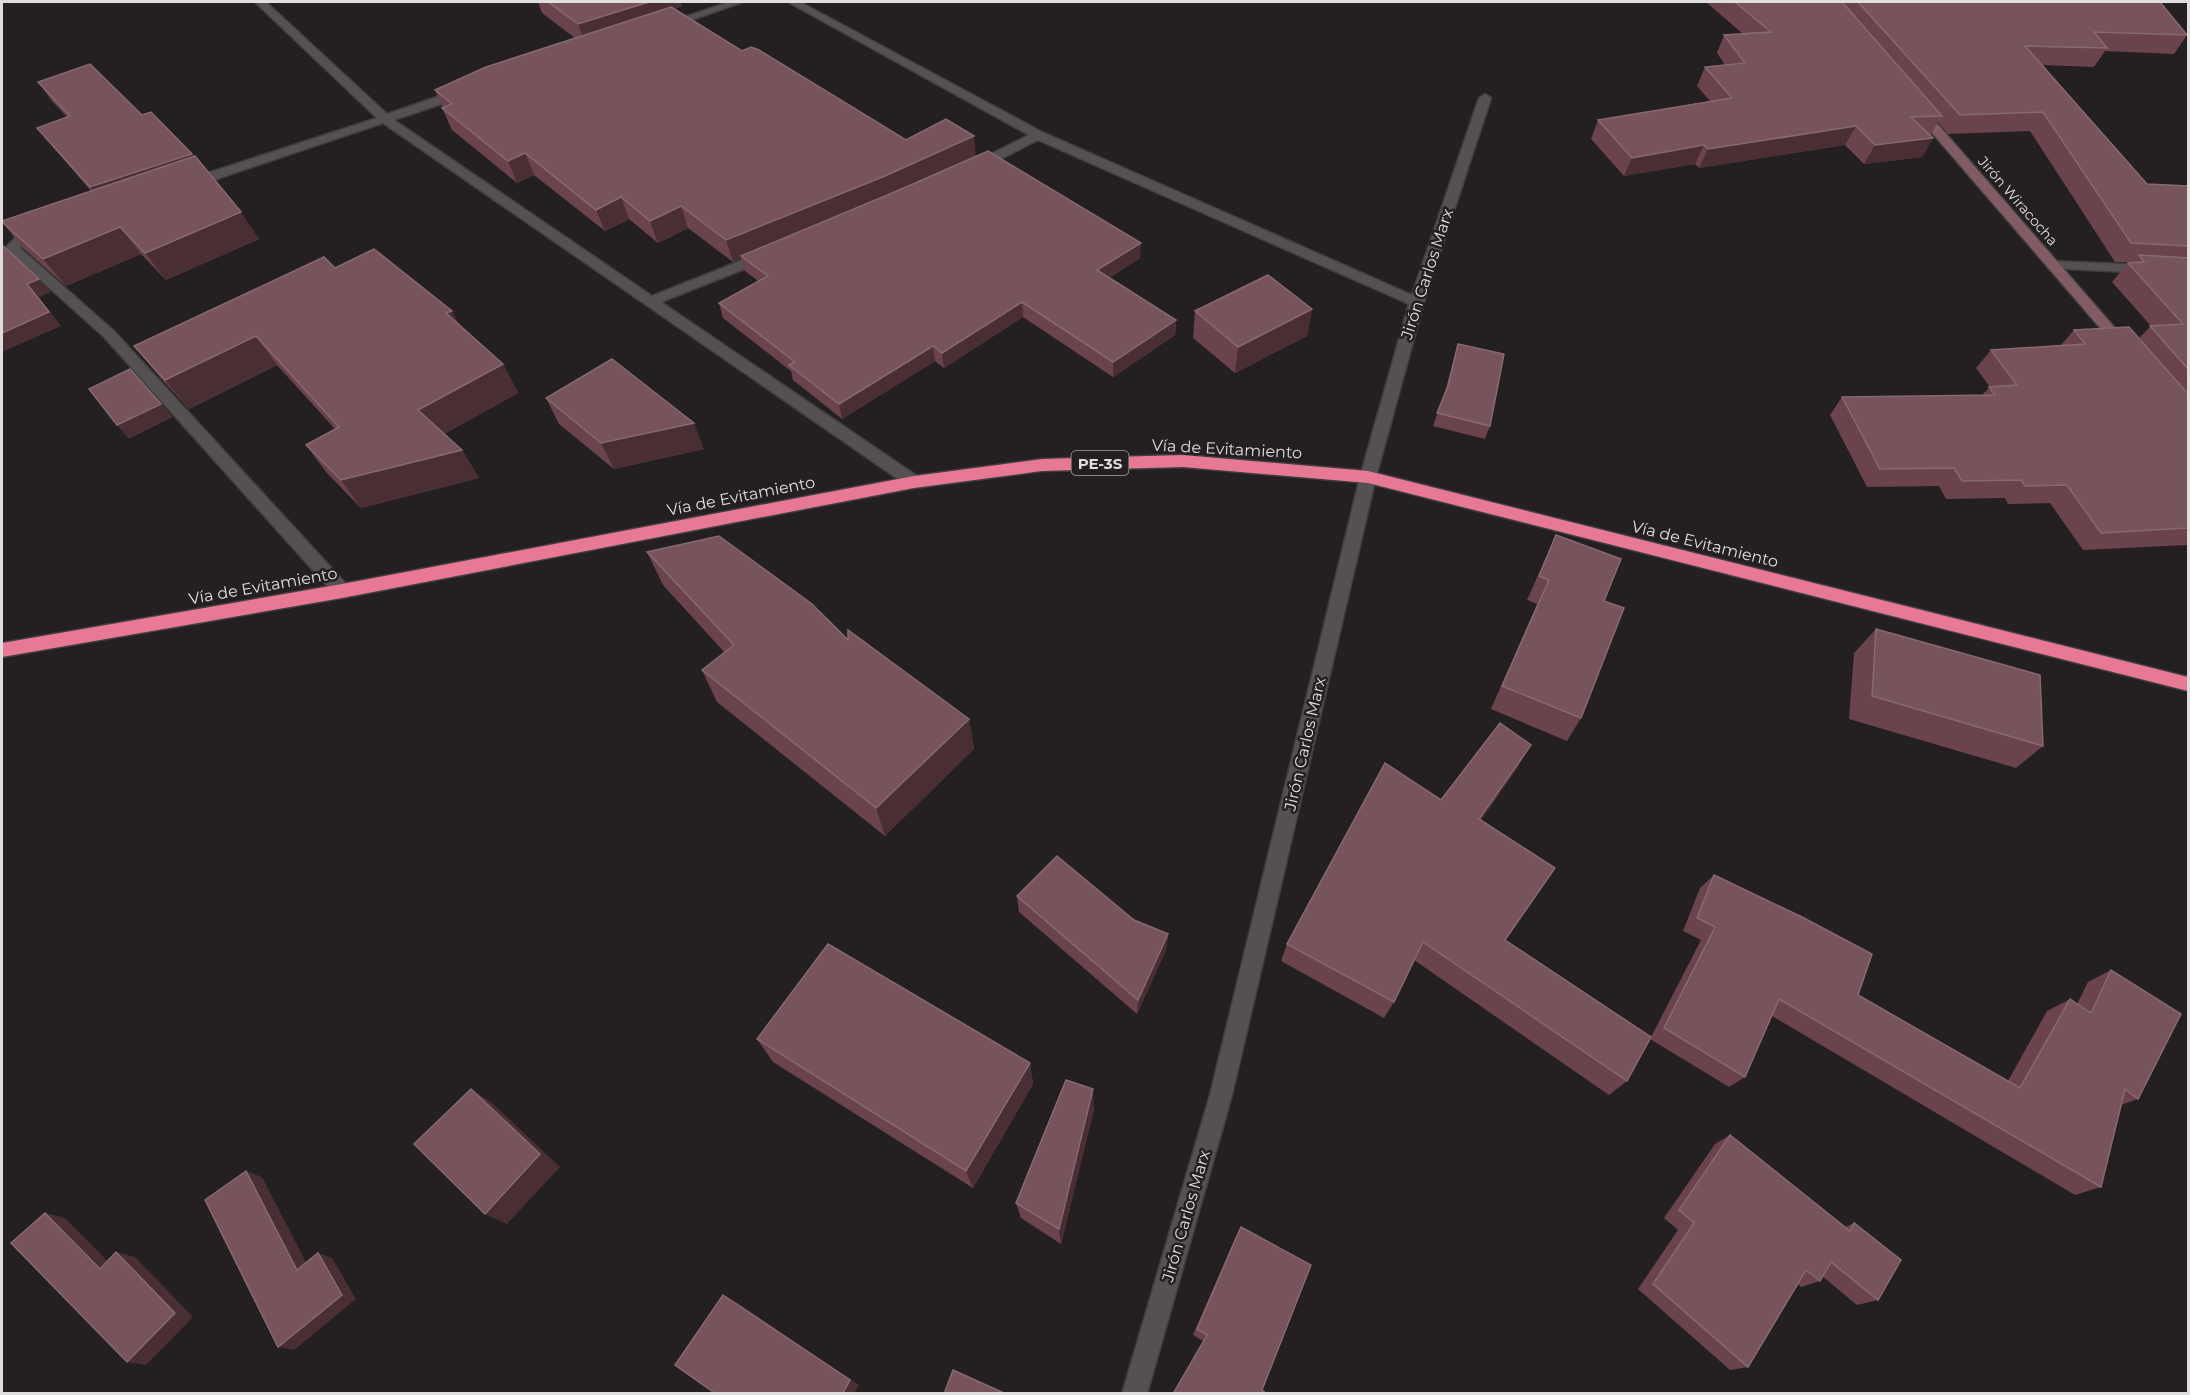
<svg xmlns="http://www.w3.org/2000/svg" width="2190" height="1395" font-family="Montserrat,sans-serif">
  <rect width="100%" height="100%" fill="#242021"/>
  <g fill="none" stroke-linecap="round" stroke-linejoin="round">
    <!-- street casing -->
    <g stroke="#403d3d" stroke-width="3">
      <g id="street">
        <polygon points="255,2 266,2 387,114 457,90 465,90 465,96 394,120 652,296 760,253 770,253 772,256 770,259 661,302 920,478 922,482 920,486 908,486 383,123 196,186 186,186 185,183 186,180 377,118"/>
        <polygon points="729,2 743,2 671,27 667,28 661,25"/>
        <polygon points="788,2 800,2 1042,132 1412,295 1479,98 1485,94 1491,98 1424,302 1376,477 1232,1095 1147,1394 1122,1394 1210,1095 1360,477 1409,304 1038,140 979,170 971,170 969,167 971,164 1029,135"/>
        <path d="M39 230 44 231 46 234C39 241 28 241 20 248L114 331 348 586 350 591 348 596 342 598 336 596 104 337 5 248 16 237Z"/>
        <polygon points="2053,261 2188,267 2188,275 2048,268 2046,265 2048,262"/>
      </g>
    </g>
    <!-- secondary casing -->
    <g stroke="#403d3d" stroke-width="3">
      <polygon id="secondary" points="1918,105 1922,106 2129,344 2131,347 2129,350 2119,350 1914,112 1914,106"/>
    </g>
    <!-- highway casing -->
    <g stroke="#403d3d" stroke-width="3">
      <polygon id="highway" points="1183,455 1368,471 2188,677 2188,691 1368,483 1183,467 1042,471 914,488 342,598 2,657 2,643 342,584 914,476 1042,459"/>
    </g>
    <!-- street -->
    <use href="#street" fill="#555051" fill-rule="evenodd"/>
    <!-- secondary -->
    <use href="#secondary" fill="#815c65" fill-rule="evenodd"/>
    <!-- highway -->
    <use href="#highway" fill="#e77994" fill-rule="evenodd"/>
  </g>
  <!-- wall -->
  <g fill="#6a434c">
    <polygon points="538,2 680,2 682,6 675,9 742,51 906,140 976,156 1140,258 1109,278 1176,320 1175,335 1113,377 1023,317 944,368 935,361 842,419 793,380 791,371 723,318 719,303 758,281 745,271 741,258 733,262 688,228 658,243 629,219 605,231 534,175 517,183 452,130 442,108 443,108 435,90 575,38 542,13"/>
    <polygon points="1706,2 2160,2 2187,35 2174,54 2105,51 2094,67 2042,65 2147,184 2188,186 2188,545 2083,550 2050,503 2008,504 2005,498 1946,499 1939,486 1867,487 1830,415 1842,397 1982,395 1990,387 1976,368 1991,350 2061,345 2074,330 2139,338 2151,326 2112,282 2128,263 2133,262 2115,262 2030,131 1948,134 1938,122 1931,134 1930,134 1933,138 1922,157 1864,164 1845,145 1699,168 1695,164 1624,176 1591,139 1598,120 1710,101 1697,86 1705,67 1725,65 1717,53 1724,35 1743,34"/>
    <polygon points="38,82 142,115 194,156 259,239 166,280 141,254 66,286 23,248 2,222 91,191 52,146 37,128 67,117 52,101"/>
    <polygon points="335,268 460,326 503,364 518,393 444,434 462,450 479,478 361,508 327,473 306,445 335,429 277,365 189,409 158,375 134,346"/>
    <polygon points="1312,309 1307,336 1235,373 1193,338 1195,311"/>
    <polygon points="1458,344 1490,426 1485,439 1433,426 1445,392"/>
    <polygon points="546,398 704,449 614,469 559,424"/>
    <polygon points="1556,535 1604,601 1581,718 1567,741 1491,709 1537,604 1527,600"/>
    <polygon points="647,552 848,640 969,719 974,749 885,836 717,702 702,670 725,653 663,585"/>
    <polygon points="1876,629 2043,746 2016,768 1849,719 1854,653"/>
    <polygon points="1518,767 1481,820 1505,940 1627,1081 1609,1095 1414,960 1394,1002 1384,1018 1281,961 1287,944 1441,800"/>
    <polygon points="1714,875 1858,995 2008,1081 2047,1011 2070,999 2077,1004 2088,982 2111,970 2138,1099 2121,1105 2101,1187 2075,1195 1772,1016 1745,1077 1729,1087 1650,1039 1701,940 1683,931 1700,888"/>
    <polygon points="1017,896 1134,920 1168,934 1166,950 1137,1014 1019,912"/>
    <polygon points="757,1039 1030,1063 1033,1084 973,1188 773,1062"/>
    <polygon points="1094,1109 1061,1244 1021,1218 1016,1203"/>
    <polygon points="1730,1135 1845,1227 1854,1223 1878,1300 1857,1305 1822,1276 1820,1281 1801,1287 1798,1284 1748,1367 1730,1370 1638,1289 1678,1230 1664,1218 1715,1144"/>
    <polygon points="1241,1227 1262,1390 1203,1341 1193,1335 1236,1236"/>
  </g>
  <!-- shaded-wall -->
  <g fill="#492e34">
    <polygon points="649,2 680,2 682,6 586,46 578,24"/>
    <polygon points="1856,126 1845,145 1699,168 1708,149"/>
    <polygon points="974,136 976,158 743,257 741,256 741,258 733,262 726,240"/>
    <polygon points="1933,138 1922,157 1864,164 1875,145"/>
    <polygon points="1704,145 1695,164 1624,176 1632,158"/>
    <polygon points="525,153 534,175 517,183 508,161"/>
    <polygon points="192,154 204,173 104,205 90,187"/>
    <polygon points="621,197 629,219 605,231 596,210"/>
    <polygon points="681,206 688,228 658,243 650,221"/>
    <polygon points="241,212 259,239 166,280 145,253"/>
    <polygon points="120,227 141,254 66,286 43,259"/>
    <polygon points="1141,243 1140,258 1097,285 1097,270"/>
    <polygon points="39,279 51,292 39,297 61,326 2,352 2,333 27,284"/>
    <polygon points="1022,302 1023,317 944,368 942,353"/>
    <polygon points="1312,309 1307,336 1235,373 1238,347"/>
    <polygon points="452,311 467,340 446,313"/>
    <polygon points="1176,320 1175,335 1113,377 1113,362"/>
    <polygon points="256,336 277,365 189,409 165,380"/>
    <polygon points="933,346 935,361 842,419 839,404"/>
    <polygon points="503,364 518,393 436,438 418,410"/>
    <polygon points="161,404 173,417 129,439 117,425"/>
    <polygon points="694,423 704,449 614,469 601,443"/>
    <polygon points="462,450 479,478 361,508 341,480"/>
    <polygon points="969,719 974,749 885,836 876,808"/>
    <polygon points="1531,745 1518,767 1468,839 1479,819"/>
    <polygon points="1168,934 1166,950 1137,1014 1138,1000"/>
    <polygon points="1030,1063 1033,1084 973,1188 966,1171"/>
    <polygon points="471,1089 492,1103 560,1167 507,1224 485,1214"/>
    <polygon points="1093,1089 1094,1109 1061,1244 1059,1229"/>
    <polygon points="246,1171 262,1177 312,1274 297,1270"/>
    <polygon points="45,1213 65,1218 119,1273 100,1269"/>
    <polygon points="116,1252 135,1257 193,1317 146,1365 127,1362"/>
    <polygon points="318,1253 332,1258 356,1299 294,1350 278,1347"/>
    <polygon points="723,1295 736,1302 859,1385 854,1394 844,1394"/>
  </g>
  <!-- building -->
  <g fill="#77535c" stroke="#876970" stroke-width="1.5">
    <polygon points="548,2 649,2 578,24"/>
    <polygon points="1735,2 1842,2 1942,116 1911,117 1933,138 1875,145 1856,126 1708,149 1704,145 1632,158 1598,120 1732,98 1705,67 1745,63 1724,35 1771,32"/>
    <polygon points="1858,2 2160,2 2187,35 2094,32 2107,48 2025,46 2147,184 2188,186 2188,246 2131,243 2043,112 1960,115"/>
    <polygon points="671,7 742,51 751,47 759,50 906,140 946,119 974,136 885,176 726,240 681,206 650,221 621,197 596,210 525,153 508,161 442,108 452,104 435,90 486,67"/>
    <polygon points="90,64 142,115 151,112 192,154 90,187 37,128 70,116 38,82"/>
    <polygon points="988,151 1141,243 1097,270 1176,320 1113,362 1022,302 942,353 933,346 839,404 789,365 795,362 719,303 768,276 741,256 897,191"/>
    <polygon points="195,156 241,212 145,253 120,227 43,259 2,222 2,221"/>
    <polygon points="2,245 39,279 27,284 49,312 2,333"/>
    <polygon points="374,249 452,311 446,313 503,364 418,410 462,450 341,480 306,445 339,427 256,336 165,380 134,346 324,257 335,268"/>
    <polygon points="2139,255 2188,258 2188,369 2150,326 2183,324 2128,263 2144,262"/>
    <polygon points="1268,275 1312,309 1238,347 1195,311"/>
    <polygon points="2129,327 2188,394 2188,528 2101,533 2067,485 2025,486 2021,480 1962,481 1954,468 1880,469 1842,397 1995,395 1989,387 2017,385 1991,350 2085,344 2074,330"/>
    <polygon points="1458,344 1504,354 1490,426 1437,413 1448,386"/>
    <polygon points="612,359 694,423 601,443 546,398"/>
    <polygon points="130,369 161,404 117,425 89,389"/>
    <polygon points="1556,535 1621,559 1604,601 1624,608 1581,718 1502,686 1549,580 1539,576"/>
    <polygon points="719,536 812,604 848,640 848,630 969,719 876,808 702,670 734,645 647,552"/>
    <polygon points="1876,629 2040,675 2043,746 1872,696"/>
    <polygon points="1500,723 1531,745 1479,819 1555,868 1505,940 1651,1037 1627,1081 1423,942 1394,1002 1287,944 1385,763 1441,800"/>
    <polygon points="1057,856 1134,920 1168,934 1138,1000 1017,896"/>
    <polygon points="1714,875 1802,917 1872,954 1858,995 2020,1088 2070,999 2091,1013 2111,970 2181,1014 2138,1099 2125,1089 2101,1187 1779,999 1745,1077 1664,1028 1715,927 1697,918"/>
    <polygon points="828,944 1030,1063 966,1171 757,1039"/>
    <polygon points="1066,1080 1093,1089 1059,1229 1016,1203"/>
    <polygon points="471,1089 540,1154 485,1214 414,1144"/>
    <polygon points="1730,1135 1850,1231 1854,1223 1901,1260 1878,1300 1831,1262 1820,1281 1806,1270 1748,1367 1653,1284 1694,1223 1679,1210"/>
    <polygon points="246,1171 297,1270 318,1253 342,1295 278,1347 205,1200"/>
    <polygon points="45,1213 100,1269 116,1252 175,1313 127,1362 11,1243"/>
    <polygon points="1241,1227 1311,1265 1262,1390 1267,1394 1173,1394 1207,1335 1197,1329"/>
    <polygon points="723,1295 850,1380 843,1393 844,1394 716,1394 675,1365"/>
    <polygon points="953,1370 1006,1394 944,1394"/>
  </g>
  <g text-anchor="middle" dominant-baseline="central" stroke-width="5" stroke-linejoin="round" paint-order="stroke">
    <!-- far-street labels -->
    <g font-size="14" fill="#e0ddde" stroke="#242021">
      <text transform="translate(2018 201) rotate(49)">Jirón Wiracocha</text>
    </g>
    <!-- shield labels -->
    <rect fill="#242021" stroke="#a8a4a5" stroke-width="1.5" x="1071.5" y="451" width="57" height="24" rx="4.5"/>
    <g font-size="15" font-weight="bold" fill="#e0ddde">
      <text x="1100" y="463">PE-3S</text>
    </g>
    <!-- street labels -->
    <g font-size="16" fill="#e0ddde" stroke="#242021">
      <text transform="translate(1427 274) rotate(-72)">Jirón Carlos Marx</text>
      <text transform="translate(1227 449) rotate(3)">Vía de Evitamiento</text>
      <text transform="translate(741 496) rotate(-11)">Vía de Evitamiento</text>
      <text transform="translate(1705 544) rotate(14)">Vía de Evitamiento</text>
      <text transform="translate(263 586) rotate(-10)">Vía de Evitamiento</text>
      <text transform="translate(1305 744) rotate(-77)">Jirón Carlos Marx</text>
      <text transform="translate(1186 1216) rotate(-74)">Jirón Carlos Marx</text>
    </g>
  </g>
  <!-- border -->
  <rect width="2190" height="1395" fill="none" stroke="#e0ddde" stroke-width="6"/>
</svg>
